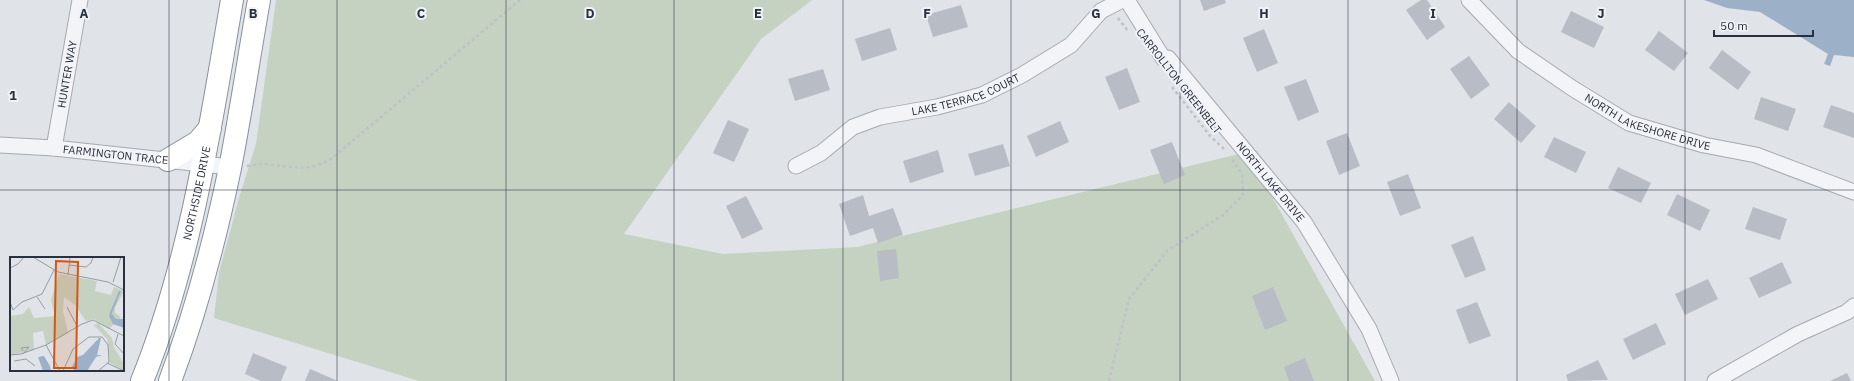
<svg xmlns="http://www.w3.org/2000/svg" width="1854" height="381" font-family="'IBM Plex Sans',sans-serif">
  <rect width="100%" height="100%" fill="#e0e3e8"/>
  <!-- green -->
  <polygon fill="#c5d2c1" points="276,0 812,0 761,39 624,234 723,254 857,247 1247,152 1375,381 419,381 214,318 219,273 239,198 256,144"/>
  <!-- water -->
  <polygon fill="#9cb1c7" points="1704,0 1854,0 1854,57 1834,55 1830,66 1824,64 1828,54 1760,12 1727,8"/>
  <!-- building -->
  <g fill="#b7bcc5">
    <polygon points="1200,0 1225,0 1226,3 1204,11"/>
    <polygon points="1421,0 1427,0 1445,27 1427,40 1406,10"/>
    <polygon points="961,5 968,27 933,37 926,15"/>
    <polygon points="1571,11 1604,27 1594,48 1561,32"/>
    <polygon points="890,28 897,50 862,61 855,39"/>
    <polygon points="1264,29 1278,63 1257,72 1243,38"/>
    <polygon points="1659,31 1688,53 1674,71 1645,50"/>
    <polygon points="1722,50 1751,72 1738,90 1709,68"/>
    <polygon points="1469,56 1490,85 1471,99 1450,69"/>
    <polygon points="1127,68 1140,102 1119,110 1105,77"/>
    <polygon points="823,69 830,90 795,101 788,79"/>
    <polygon points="1306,79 1319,112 1298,121 1284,87"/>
    <polygon points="1761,97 1796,109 1788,131 1754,119"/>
    <polygon points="1509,102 1536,126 1521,143 1494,119"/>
    <polygon points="1831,105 1854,113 1854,138 1823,127"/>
    <polygon points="728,120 749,129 734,162 713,153"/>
    <polygon points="1060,121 1069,142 1036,157 1027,136"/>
    <polygon points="1347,133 1360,166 1339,175 1326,141"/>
    <polygon points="1554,137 1586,152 1576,173 1544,157"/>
    <polygon points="1172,142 1185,175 1164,184 1150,150"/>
    <polygon points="1003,144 1010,166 975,176 968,154"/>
    <polygon points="938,150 944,172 910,183 903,161"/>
    <polygon points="1618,167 1651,183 1641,203 1608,188"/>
    <polygon points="1408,174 1421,208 1400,216 1387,182"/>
    <polygon points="1677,194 1710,210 1700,231 1667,215"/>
    <polygon points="863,195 869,216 893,208 903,235 878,243 873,228 850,236 839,204"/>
    <polygon points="746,196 763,229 742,239 726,206"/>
    <polygon points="1753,207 1787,219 1780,240 1745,229"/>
    <polygon points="1473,236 1486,270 1465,278 1451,245"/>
    <polygon points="896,249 899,278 880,281 877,251"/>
    <polygon points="1782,262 1792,283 1759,298 1749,278"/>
    <polygon points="1708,279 1718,299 1685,315 1675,294"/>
    <polygon points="1273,287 1287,321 1265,330 1252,296"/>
    <polygon points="1477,302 1491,336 1469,344 1456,310"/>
    <polygon points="1656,323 1666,344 1633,360 1623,339"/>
    <polygon points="253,353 287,367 281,381 261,381 245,374"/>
    <polygon points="1305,358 1314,381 1289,381 1284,367"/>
    <polygon points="1598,360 1608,380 1568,381 1566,375"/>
    <polygon points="310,369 338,381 305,381"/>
    <polygon points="1847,373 1851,381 1830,381"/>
  </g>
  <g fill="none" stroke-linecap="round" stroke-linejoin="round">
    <!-- minor casing -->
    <g stroke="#a5aab2" stroke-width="17">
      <g id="minor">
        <path id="s1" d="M1127 0 1163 58H1168L1304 222 1369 329 1391 381"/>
        <path id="s2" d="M1469 0 1518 51 1572 88 1629 123 1704 145 1756 155 1854 192"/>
        <path id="s3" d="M0 145 54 148 230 167"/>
        <path id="s4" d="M54 148 80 0"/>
        <path id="s5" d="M796 166 821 153 853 127 880 117 937 107 982 95 1022 75 1071 45 1101 11 1122 0"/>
        <polyline points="1715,381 1798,334 1847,312 1854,306"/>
      </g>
    </g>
    <!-- trunk casing -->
    <g stroke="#88919e" stroke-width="24">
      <g id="trunk">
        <polyline points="168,160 198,142 210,128"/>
        <path id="s6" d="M142 381C191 260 210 128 232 0"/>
        <path d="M170 381C196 312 215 240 230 168 241 112 249 56 259 0"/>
      </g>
    </g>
    <!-- path -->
    <g stroke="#bec1c7" stroke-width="2.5" stroke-dasharray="3 3" stroke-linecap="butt">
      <polyline points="1118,18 1128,31"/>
      <polyline points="1172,87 1210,136 1225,150"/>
      <path d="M247 166C253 165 259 164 265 164 291 166 307 173 331 159L520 0"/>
      <polyline points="1109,381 1129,299 1167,251 1223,215 1243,195 1242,174 1232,159"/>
    </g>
    <!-- minor -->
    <use href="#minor" stroke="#f2f4f7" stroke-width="15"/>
    <!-- trunk -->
    <use href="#trunk" stroke="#fff" stroke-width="22"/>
  </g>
  <!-- grid -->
  <path fill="none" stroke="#29313f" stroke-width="1" stroke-opacity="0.55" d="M169 0V381M337 0V381M506 0V381M674 0V381M843 0V381M1011 0V381M1180 0V381M1348 0V381M1517 0V381M1685 0V381M0 190H1854"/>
  <g text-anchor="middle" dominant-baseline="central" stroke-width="4" stroke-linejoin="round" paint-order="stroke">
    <!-- street labels -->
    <g font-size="11" fill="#29313f" stroke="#eff2f6">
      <text stroke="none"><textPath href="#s4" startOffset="75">HUNTER WAY</textPath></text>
      <text transform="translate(1179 81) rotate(52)">CARROLLTON GREENBELT</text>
      <text stroke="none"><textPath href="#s5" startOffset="187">LAKE TERRACE COURT</textPath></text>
      <text stroke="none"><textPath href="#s2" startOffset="220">NORTH LAKESHORE DRIVE</textPath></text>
      <text stroke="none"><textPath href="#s3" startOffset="116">FARMINGTON TRACE</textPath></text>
      <text stroke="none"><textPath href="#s1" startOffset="234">NORTH LAKE DRIVE</textPath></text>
      <text stroke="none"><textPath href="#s6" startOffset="196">NORTHSIDE DRIVE</textPath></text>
    </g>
  </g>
  <!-- overview -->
  <g transform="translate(10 257)">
    <rect width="114" height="114" fill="#e0e3e8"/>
    <path d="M49 17 87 24 85 34 101 38 104 30 114 34 105 51V56L111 60 99 72 84 62 76 64 65 48 54 40 53 54 58 76 36 88 33 74 23 76 24 93 1 98 0 101V59L13 57 19 50 24 61 45 59 41 43ZM88 66 102 81 104 90 114 107V114L100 106 97 82 84 68Z" fill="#c5d2c1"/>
    <path d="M102 57 106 62H114V71L103 67 99 59ZM89 81H91L87 98H92L86 100 77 114H64L62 110 67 100 73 98ZM34 99 40 109 41 114H33L28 100Z" fill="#9cb1c7"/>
    <path fill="none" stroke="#9cb1c7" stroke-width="2" d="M100 58 110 34"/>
    <path fill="none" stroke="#979ca4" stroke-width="1" d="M23 0 48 15 98 25 114 33M59 8 76 10 81 6 83 0M0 11 8 7 14 0M58 18 60 0M103 25 111 0M27 40 35 52M0 45 3 53 12 45 32 37 44 13M57 50 67 69M108 77 105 87 114 97M36 88 50 114M13 94 11 91 19 90 13 97M0 98 11 97 36 88 72 67 83 63 114 79M4 104 16 102 25 109M97 106 114 114M53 114 63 92 79 80H92L98 88 99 105 88 114"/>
    <path fill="#d55511" fill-opacity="0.15" stroke="#d55511" stroke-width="2" d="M46 4 68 5 66 111H44Z"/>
    <rect width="114" height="114" fill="none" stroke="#29313f" stroke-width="2"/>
  </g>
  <g font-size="13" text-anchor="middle" font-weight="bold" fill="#29313f" stroke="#eff2f6" stroke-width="4" stroke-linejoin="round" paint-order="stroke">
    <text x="84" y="18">A</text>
    <text x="253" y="18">B</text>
    <text x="421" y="18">C</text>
    <text x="590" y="18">D</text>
    <text x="758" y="18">E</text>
    <text x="927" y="18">F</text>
    <text x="1096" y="18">G</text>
    <text x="1264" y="18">H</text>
    <text x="1433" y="18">I</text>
    <text x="1601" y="18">J</text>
    <text x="13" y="100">1</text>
  </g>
  <!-- scale -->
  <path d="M1714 30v6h99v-6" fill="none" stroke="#29313f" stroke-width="2"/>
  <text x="1720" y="30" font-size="12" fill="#29313f" stroke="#eff2f6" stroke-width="3" paint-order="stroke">50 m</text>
</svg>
